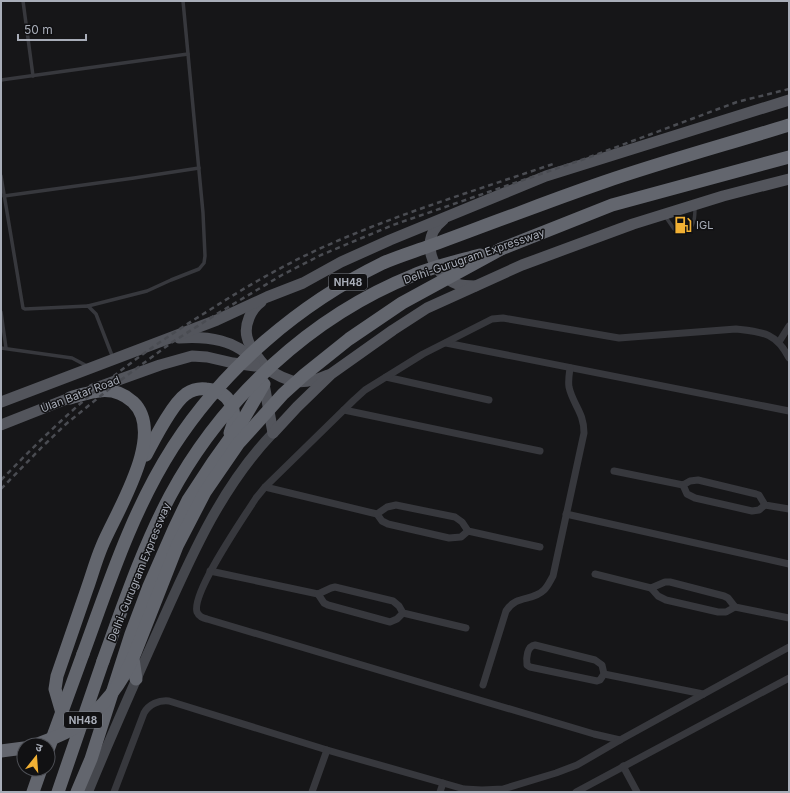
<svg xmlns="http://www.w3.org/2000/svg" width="790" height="793" font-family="Inter,'Noto Sans Devanagari',sans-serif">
  <rect width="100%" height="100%" fill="#161618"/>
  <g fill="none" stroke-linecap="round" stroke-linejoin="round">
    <!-- service -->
    <g stroke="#37383d" stroke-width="3.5">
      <polyline points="23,1 33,76"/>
      <polyline points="1,80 188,54"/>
      <polyline points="1,176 23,308 25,309 88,306 96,314 113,358"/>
      <polyline points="4,196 134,178 199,168"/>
      <path d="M665 216 674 229 687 232C695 225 695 216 695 206"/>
      <polyline points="88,306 147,291 171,280 199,269 204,263 205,256 203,213 183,1"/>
      <polyline points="1,312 6,348"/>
      <polyline points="1,348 72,358 89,367"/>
    </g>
    <!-- minor -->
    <g stroke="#37383d" stroke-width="7">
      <polyline points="779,342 789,326"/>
      <polyline points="446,343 789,411"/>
      <polyline points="386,377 489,400"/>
      <polyline points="344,410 540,451"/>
      <polyline points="614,471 683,485 690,481 698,480 756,494 759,495 765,505 789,509"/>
      <polyline points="683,485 687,494 695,498 752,511 759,510 765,505"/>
      <polyline points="265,487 377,514 382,521 388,524 449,538 461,537 468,531"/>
      <polyline points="377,514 387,507 396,505 455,517 462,522 468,531 540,547"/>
      <polyline points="566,514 789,564"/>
      <polyline points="210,571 318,594 331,588 335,587 393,601 399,606 403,613 466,628"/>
      <polyline points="595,574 651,588 658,596 666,600 718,612 726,612 735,607 789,618"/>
      <polyline points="651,588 665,582 670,582 724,596 728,598 735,607"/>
      <polyline points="318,594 324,603 328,605 390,622 397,619 403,613"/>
      <path d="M535 645 595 660 602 665 604 674 600 680 597 681 530 667 527 665C526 658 527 646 535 645Z"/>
      <polyline points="604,674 703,694"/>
      <path d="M483 685 506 611C517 594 532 602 544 590 548 586 550 581 553 576L584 433C584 412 573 405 569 387 568 381 569 375 570 368"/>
      <path d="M620 740 594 734 207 619C203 618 199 617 197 612 191 593 244 517 256 498L265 487 354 400 365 390 423 354 492 319 503 318 619 338 736 329C762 332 776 332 789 358"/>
      <polyline points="623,766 637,792"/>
      <path d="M114 792 144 713C149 704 159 700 169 701L327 750 443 783 464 789 482 790 503 789 556 773 577 765 620 740 789 647"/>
      <polyline points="312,792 327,750"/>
      <polyline points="440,792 443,783"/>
      <polyline points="576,792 789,678"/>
    </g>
    <!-- secondary -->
    <path stroke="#45474d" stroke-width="10" d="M88 792C112 733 138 675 164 617 193 552 223 485 273 433"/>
    <!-- primary -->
    <g stroke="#53555c" stroke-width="11">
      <path d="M443 220C419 239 431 273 457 284 463 286 469 286 475 286"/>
      <path d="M261 302C251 309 244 325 247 337 249 347 264 367 272 372 277 375 286 379 292 381 304 383 317 380 328 375"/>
      <path d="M179 338C205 336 239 339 254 363"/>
      <polyline points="262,379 264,384 273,433"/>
      <polyline points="93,389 160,365 192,356 207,357 233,363 255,366"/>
      <polyline points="1,402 217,320 267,297 303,283 341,262 390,240 546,176 789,100"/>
      <polyline points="1,425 77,395"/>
      <polyline points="273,433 297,407 331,374 393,330 427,308 522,265 633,224 723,196 789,179"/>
    </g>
    <!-- motorway -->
    <g stroke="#63666e" stroke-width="13">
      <polyline points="501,249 612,205 789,157"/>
      <path d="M146 455C154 440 172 404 186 394 192 390 199 388 206 389 231 391 239 411 230 433"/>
      <polyline points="132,652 136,679"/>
      <path d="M62 713 55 689 57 676C67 647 77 618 87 589 92 575 96 560 102 546 116 512 167 434 133 402 113 384 94 391 70 398"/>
      <polyline points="48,750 83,654"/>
      <polyline points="1,751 24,748"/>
      <polyline points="33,792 41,769"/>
      <polyline points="58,792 103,661"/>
      <polyline points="77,792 91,759 131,634 149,586 174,529 188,500 213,462 243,420 264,384"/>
    </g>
    <!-- rail -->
    <g stroke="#4a4c52" stroke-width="2.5" stroke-dasharray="5 4" stroke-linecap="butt">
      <path d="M1 480C21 460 40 440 61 421 106 379 156 343 208 311 244 288 280 267 319 249 394 215 474 191 553 164"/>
      <polyline points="1,489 42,447 66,424 114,385 171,343 215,315 282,275 321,255 393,225 587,158 737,102 789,89"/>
    </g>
    <!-- motorway-bridge -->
    <g stroke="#63666e" stroke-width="13">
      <path d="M83 654C109 583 132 511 173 447 224 368 299 304 383 263 399 256 416 251 432 245 460 235 488 224 516 214 545 203 575 192 604 182 665 161 728 144 789 125"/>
      <path d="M103 661C123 606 142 549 170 496 222 399 311 316 414 275 435 266 458 261 480 255"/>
      <path d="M35 745C49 740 65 734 77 726 103 708 123 682 135 653L177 546 190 521 205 492 238 444 283 394 304 375 349 339 402 303 501 249"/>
    </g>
  </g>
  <!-- icons -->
  <defs>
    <g id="fuel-bare" transform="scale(1.38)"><path d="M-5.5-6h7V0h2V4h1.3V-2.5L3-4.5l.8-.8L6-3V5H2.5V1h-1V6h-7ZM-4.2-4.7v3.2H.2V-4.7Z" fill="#f2b134" stroke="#111113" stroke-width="2.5" paint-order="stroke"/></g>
  </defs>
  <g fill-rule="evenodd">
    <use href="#fuel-bare" x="683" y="225"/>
  </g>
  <g text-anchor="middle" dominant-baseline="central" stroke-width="3" stroke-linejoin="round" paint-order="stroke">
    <!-- shield labels -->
    <g fill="#111113" stroke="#7b7e86" stroke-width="1">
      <rect x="329" y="274" width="38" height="16" rx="3"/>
      <rect x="64" y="712" width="38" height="16" rx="3"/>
    </g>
    <g font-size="10" font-weight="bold" fill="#a8adb8">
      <text x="348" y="282">NH48</text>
      <text x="83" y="720">NH48</text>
    </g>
    <!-- poi labels -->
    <g font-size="11" fill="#a8adb8" stroke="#111113" text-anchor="start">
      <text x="696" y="225">IGL</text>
    </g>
    <!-- street labels -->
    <g font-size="11" fill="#a8adb8" stroke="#111113">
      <text transform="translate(474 256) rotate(-19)">Delhi-Gurugram Expressway</text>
      <text transform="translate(80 394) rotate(-21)">Ulan Batar Road</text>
      <text transform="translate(139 572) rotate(-68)">Delhi-Gurugram Expressway</text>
    </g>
  </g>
  <!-- border -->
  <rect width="790" height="793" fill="none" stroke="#a8adb8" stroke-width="4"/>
  <!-- north arrow -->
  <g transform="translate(36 757) rotate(17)"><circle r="19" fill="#111113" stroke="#4d4f55"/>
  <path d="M0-3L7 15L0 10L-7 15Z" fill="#f2b134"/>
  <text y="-6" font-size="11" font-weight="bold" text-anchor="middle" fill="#a8adb8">उ</text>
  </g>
  <!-- scale -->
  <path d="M18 34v6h68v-6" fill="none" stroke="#a8adb8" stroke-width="2"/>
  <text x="24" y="34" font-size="12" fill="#a8adb8" stroke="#111113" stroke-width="3" paint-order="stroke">50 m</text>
</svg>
